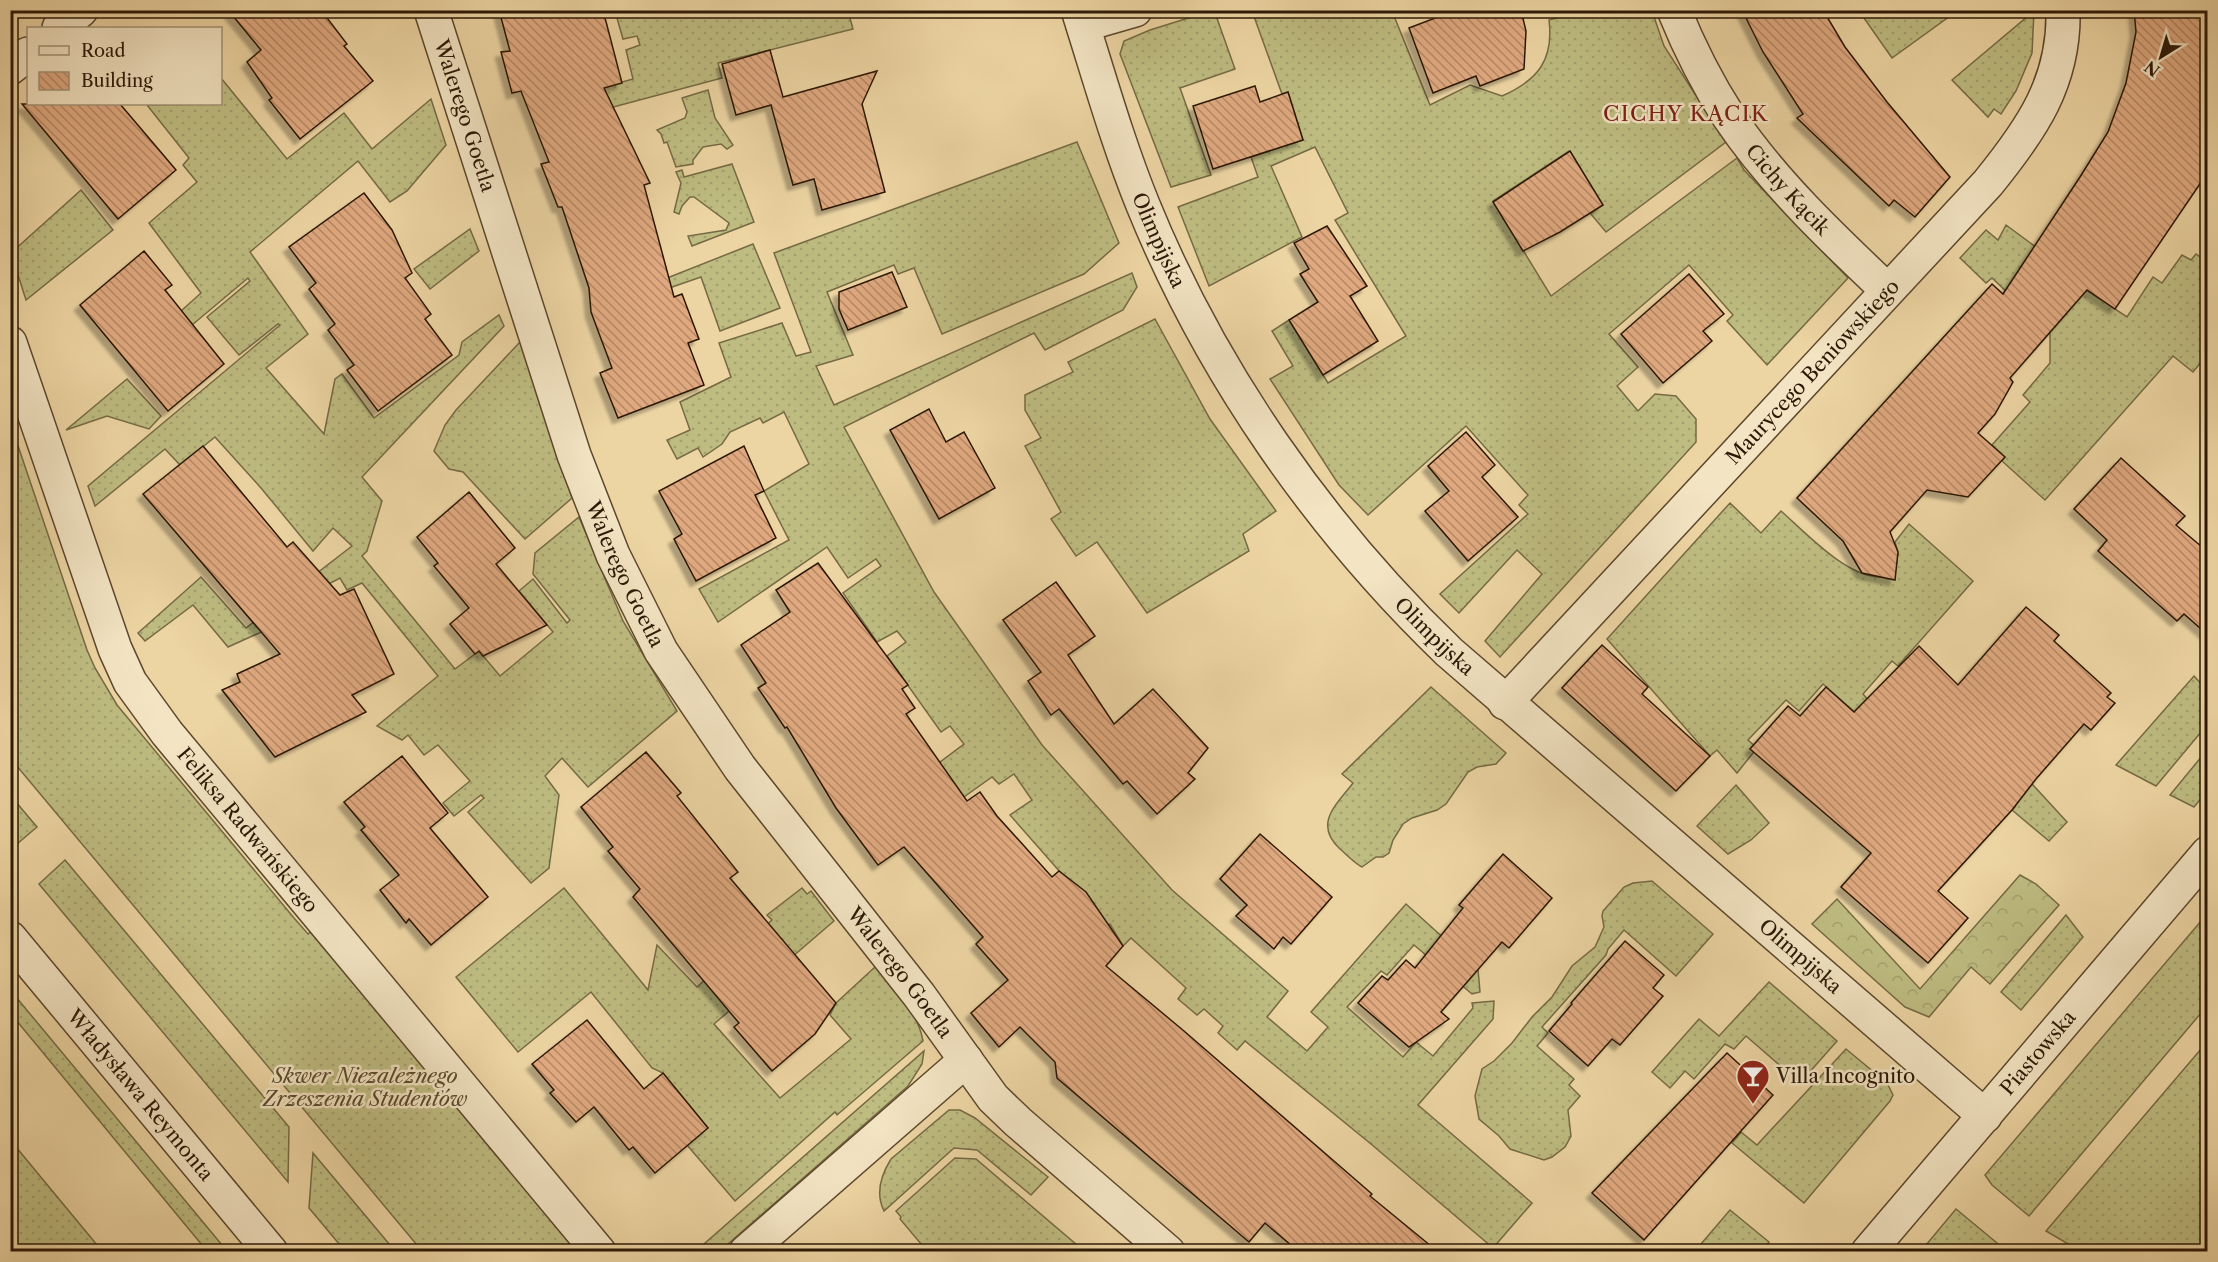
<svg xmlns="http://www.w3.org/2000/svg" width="2218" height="1262" font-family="'Libre Caslon Text',serif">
  <defs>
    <pattern id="grass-dots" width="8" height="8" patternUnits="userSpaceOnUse" patternTransform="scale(1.5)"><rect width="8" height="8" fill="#bebc81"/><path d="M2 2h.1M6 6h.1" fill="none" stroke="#a3a16e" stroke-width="1.8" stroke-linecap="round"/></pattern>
    <pattern id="forest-crowns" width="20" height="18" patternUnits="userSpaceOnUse" patternTransform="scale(1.5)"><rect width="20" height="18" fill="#bebc81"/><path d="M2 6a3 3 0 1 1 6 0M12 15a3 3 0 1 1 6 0" fill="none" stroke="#a3a16e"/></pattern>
    <pattern id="building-back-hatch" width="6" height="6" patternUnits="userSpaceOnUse" patternTransform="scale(1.5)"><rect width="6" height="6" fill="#dfa87f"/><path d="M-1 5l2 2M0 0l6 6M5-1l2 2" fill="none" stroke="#b58866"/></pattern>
    <filter id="shadow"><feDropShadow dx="-5.5" dy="5.5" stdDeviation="1.5" flood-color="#0004"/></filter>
  </defs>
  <rect width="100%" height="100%" fill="#edd5a3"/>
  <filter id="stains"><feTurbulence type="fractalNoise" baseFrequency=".00333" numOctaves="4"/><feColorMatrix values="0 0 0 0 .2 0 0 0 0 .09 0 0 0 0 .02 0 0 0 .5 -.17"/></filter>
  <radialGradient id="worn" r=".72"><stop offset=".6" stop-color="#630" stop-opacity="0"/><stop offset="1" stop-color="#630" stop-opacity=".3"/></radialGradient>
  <!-- grass -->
  <g fill="url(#grass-dots)" stroke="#756a44" stroke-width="1.5">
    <polygon points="1214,10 1235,69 1180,88 1211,175 1171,187 1120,54 1124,41 1150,30"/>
    <polygon points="615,11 848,11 853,29 718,63 722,78 591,113 536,106 633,79 626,50 640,45 637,36 623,39"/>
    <path d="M1252 11H1392L1430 105 1470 85 1502 96C1538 80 1554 60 1549 20L1565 16 1563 11H1652L1664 46 1726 142 1606 232 1590 213 1603 205 1569 151 1493 201 1551 296 1737 158 1744 170 1848 278 1767 365 1727 321 1733 315 1689 265 1609 334 1638 367 1617 386 1638 411 1655 394 1676 396 1696 419V442L1500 657 1485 641 1542 574 1517 550 1459 613 1440 594 1528 514 1519 505 1528 495 1466 426 1368 515 1339 485 1270 379 1293 366 1272 331 1289 320 1328 383 1406 336 1335 220 1348 213 1315 147 1271 166 1302 237 1209 286 1178 207 1258 177 1251 157 1303 140 1288 92 1282 94Z"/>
    <polygon points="1859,11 1935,11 1937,14 1944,11 1957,11 1892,58"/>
    <polygon points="2034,11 2032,53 2016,91 2001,114 1994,109 1988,117 1952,80"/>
    <polygon points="221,78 287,159 344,113 372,149 431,99 446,145 407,191 390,202 358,161 250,252 308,334 266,368 324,434 335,379 342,374 374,418 459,355 462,342 499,315 504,326 362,477 382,501 367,551 362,556 455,669 479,651 500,676 553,632 519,591 533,579 567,623 570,620 533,574 535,553 579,517 623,621 677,711 588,787 562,758 545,776 559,795 549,868 531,883 468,812 484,798 481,795 454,816 443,803 470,781 438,745 424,755 408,735 402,740 377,726 438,676 362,583 347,590 340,578 319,589 306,612 228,647 193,605 145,641 138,633 201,577 246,628 352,546 333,528 313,551 261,488 215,437 180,465 165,449 95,506 88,486 280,325 278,324 239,355 207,317 250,281 248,278 192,325 181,311 201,293 149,223 197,182 183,165 189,158 147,105 220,104"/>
    <polygon points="708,90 715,118 733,145 727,149 721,144 703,147 693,160 693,164 676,167 667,142 664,143 661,134 657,130 685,118 687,112 682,98"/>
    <polygon points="1077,142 1119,243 1084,274 942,334 914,268 898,274 894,265 827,292 853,355 816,366 834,405 1132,273 1137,287 1123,310 1045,350 1034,333 844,427 934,592 1042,745 1172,890 1288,991 1267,1017 1307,1051 1328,1027 1311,1012 1406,904 1478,969 1480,992 1472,994 1414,945 1387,975 1381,971 1347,1007 1403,1057 1416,1042 1433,1056 1473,1008 1472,1003 1494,1001 1493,1019 1418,1105 1532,1203 1493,1248 1371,1144 1245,1041 1237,1050 1218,1033 1223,1026 1204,1009 1197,1015 1178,999 1186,988 1131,938 1123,946 1110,924 1104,928 1061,873 1010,815 1032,800 1014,774 999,784 992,777 961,799 936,765 964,744 950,726 941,732 887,656 906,642 897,631 877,642 843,593 881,566 876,559 848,578 827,547 718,622 699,589 789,540 764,491 809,464 784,412 763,423 760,418 730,432 722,444 703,457 698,448 677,459 667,440 690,430 680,402 731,377 719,343 782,323 796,356 811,352 774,253"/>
    <polygon points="732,164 754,222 692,246 688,236 726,230 729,223 694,197 690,197 682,206 679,214 674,212 681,183 676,172 682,170 684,177"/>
    <polygon points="81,190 113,230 26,300 11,253"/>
    <polygon points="2006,225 2059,264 2056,270 2127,317 2153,277 2162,283 2182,255 2191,260 2196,254 2206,261 2207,260 2207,355 2193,372 2173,356 2045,500 2002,461 2005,457 1992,445 2030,402 2023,395 2050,363 2050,333 1992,278 1986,283 1960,258 1986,230 1998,240"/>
    <polygon points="470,229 479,251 430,289 414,269"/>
    <polygon points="753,244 780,308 720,331 701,277 646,296 642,288"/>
    <polygon points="1155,319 1210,419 1276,511 1243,534 1249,551 1147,613 1097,542 1076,556 1051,519 1061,512 1025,446 1041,438 1025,410 1025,395 1073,372 1068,362"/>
    <polygon points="520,342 572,498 525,539 463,472 449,469 434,451 445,425 456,410"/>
    <polygon points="127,379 161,416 149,429 107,416 66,430"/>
    <polygon points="10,422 87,650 95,668 117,705 294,918 308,934 314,929 582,1251 422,1251 11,759"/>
    <path d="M1730 503 1761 533 1781 511C1805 532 1847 578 1881 577 1886 577 1892 571 1896 568L1898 552 1895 542 1909 524 1973 581 1898 666 1892 661 1863 694 1869 701 1857 714 1823 684 1799 711 1786 700 1748 740 1757 748 1737 773 1717 750 1710 756 1607 639Z"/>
    <polygon points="2194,676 2207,690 2207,725 2156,786 2116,765"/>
    <path d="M1431 687 1506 753 1496 764 1477 767 1468 772 1446 804 1437 810 1412 818 1403 824 1393 840 1389 853 1383 857H1376L1362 867C1354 863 1347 855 1340 849 1313 824 1336 805 1353 783L1342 774Z"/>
    <polygon points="2207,750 2207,791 2194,807 2170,795"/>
    <polygon points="2022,773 2067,822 2049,841 2012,810 2015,807"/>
    <polygon points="1736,785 1769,823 1751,840 1728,854 1697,826"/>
    <polygon points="10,795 37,827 11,849 10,849"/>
    <polygon points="65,860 289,1127 288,1182 39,884"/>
    <polygon points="1652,881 1713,934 1676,976 1624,930 1608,949 1606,955 1542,1027 1548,1033 1537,1046 1574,1079 1569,1085 1580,1096 1568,1110 1571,1136 1565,1147 1552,1157 1544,1160 1510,1149 1499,1136 1479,1119 1475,1096 1482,1069 1494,1061 1512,1043 1532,1017 1552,997 1572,966 1595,947 1604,927 1602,916 1603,911 1624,887 1633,883"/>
    <path d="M564 888 648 990 657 945 697 987 772 920 767 915 802 888 807 894 811 891 834 921 714 1024 780 1098 851 1039 830 1015 836 1003 876 966C894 988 918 1012 923 1041L837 1115 835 1112 735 1201 687 1145 708 1128 663 1073 652 1068 591 992 518 1052 456 977Z"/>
    <polygon points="2207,914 2207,1006 2029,1216 1992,1185 1985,1175"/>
    <polygon points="2066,915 2083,937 2021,1010 2001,992"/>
    <polygon points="1769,982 1837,1041 1800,1083 1746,1036 1734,1049 1725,1044 1694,1079 1685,1071 1670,1088 1652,1072 1699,1019 1719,1036"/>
    <polygon points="11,991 227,1251 207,1251 11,1014"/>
    <polygon points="2207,1042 2207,1251 2080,1251 2046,1231"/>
    <polygon points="1846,1049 1887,1083 1893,1095 1890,1101 1804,1203 1732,1143 1741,1132 1757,1145"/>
    <polygon points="924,1051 922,1064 908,1086 720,1251 696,1251"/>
    <path d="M949 1110H960L975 1118 1048 1177 1031 1195 977 1150 954 1148 884 1211C875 1193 881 1175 891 1159Z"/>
    <polygon points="11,1141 102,1251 11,1251"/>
    <polygon points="313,1153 395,1251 345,1251 309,1208"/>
    <polygon points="955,1158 976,1159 1084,1251 927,1251 900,1219 901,1217 896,1211"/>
    <polygon points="1956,1209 2003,1248 2000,1251 1921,1251"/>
    <polygon points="1730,1210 1769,1242 1761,1251 1695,1251"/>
  </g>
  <!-- forest -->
  <polygon fill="url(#forest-crowns)" stroke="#756a44" stroke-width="1.5" points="2020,875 2036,884 2059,905 1990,984 1971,967 1929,1017 1905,1007 1812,924 1837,899 1920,989"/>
  <!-- building -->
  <g fill="url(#building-back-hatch)" stroke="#2c1806" stroke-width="1.5" filter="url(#shadow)">
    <polygon points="228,10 321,10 347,44 344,46 373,81 300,139 269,100 272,98 247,62 261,50"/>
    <polygon points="499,10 603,10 622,83 604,88 650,183 644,185 674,297 682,294 699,339 688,343 704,385 618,418 600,373 612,368 591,312 589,288 562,207 558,207 541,164 549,162 521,91 512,93 501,52 510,51"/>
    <polygon points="1456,10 1521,10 1526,31 1524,69 1480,86 1476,76 1433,93 1409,28"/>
    <polygon points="1742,10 1823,10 1845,47 1887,102 1950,177 1915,217 1894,200 1889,206 1797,118 1803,114 1763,52"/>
    <polygon points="2134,10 2208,10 2208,172 2115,309 2087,290 2010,378 2013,382 1995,414 1978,433 2005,457 1968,497 1927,490 1890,532 1898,552 1895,580 1862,573 1843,541 1797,498 1992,284 2003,294 2080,177 2108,132 2126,83 2136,32"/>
    <polygon points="770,50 783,97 877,71 862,104 885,192 822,210 814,179 793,185 771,105 736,115 722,64"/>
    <polygon points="1255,86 1260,102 1288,92 1303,140 1213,169 1193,106"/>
    <polygon points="22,104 120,104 176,170 118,219"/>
    <polygon points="1570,151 1603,205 1560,232 1523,251 1493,202"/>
    <polygon points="364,193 392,230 412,273 405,278 431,314 425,319 452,355 378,411 347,370 354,365 328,330 335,324 309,289 316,283 289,247"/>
    <polygon points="1327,226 1367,286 1350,296 1378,341 1323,375 1289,320 1318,302 1300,274 1309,269 1294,243"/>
    <polygon points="144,251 172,285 165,290 224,364 168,411 80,305"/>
    <polygon points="892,272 907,307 848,330 839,309 839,292"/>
    <polygon points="1689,274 1724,314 1703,331 1712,341 1663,383 1621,334"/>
    <polygon points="929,409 946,442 964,432 995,488 939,519 890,430"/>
    <polygon points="1466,432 1495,465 1482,477 1518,517 1468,561 1425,511 1449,491 1428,466"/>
    <polygon points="203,446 287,547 293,542 340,595 354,589 394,674 352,695 366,712 275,757 222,690 240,682 237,674 280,654 143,494"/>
    <polygon points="744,446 764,491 755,495 776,538 696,581 674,539 682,534 659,491"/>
    <polygon points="2121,458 2185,516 2176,525 2208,552 2208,635 2184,614 2177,621 2098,551 2107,540 2074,509"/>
    <polygon points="469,492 515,548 496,564 547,625 483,656 479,651 475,654 450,624 469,608 434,566 438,563 417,537"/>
    <polygon points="818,563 908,685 902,689 915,708 906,714 967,801 980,792 997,816 1052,877 1059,871 1086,892 1123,946 1106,966 1184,1031 1372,1194 1370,1196 1437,1251 1298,1251 1265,1223 1249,1242 1057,1078 1055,1062 1020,1027 999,1047 971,1013 1008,980 976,944 983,937 904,847 878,865 836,808 787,727 785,728 758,688 766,683 741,645 790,612 776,590"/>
    <polygon points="1056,582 1095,636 1068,655 1114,724 1153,689 1208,748 1188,773 1195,779 1157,814 1127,781 1123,784 1059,709 1051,715 1028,681 1041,672 1003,620"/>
    <polygon points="2026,607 2059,635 2054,641 2111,693 2107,697 2115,703 2091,730 2084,724 2036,779 2012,810 1938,891 1968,918 1928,963 1841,887 1871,853 1750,749 1788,706 1800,716 1826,687 1854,712 1919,646 1958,685"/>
    <polygon points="1602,645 1648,687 1642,694 1710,756 1676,791 1562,688"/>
    <polygon points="646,752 681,793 677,796 738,872 730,878 836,1003 815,1034 772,1071 734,1027 739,1023 633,897 640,889 608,851 613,847 581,807"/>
    <polygon points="402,756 448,813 430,828 488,897 431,945 409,919 406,923 380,890 399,875 361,830 365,827 344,802"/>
    <polygon points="1260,834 1332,897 1291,944 1283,937 1274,949 1236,916 1247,905 1220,879"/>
    <polygon points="1503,854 1552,898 1509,948 1502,942 1441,1012 1449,1019 1409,1047 1358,1003 1382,976 1388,980 1406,960 1415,968 1463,908 1459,905"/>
    <polygon points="1625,941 1664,975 1653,988 1663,996 1620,1045 1612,1039 1588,1066 1549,1031 1572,1004 1571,1003"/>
    <polygon points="587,1020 644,1089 663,1073 708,1128 655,1173 633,1147 629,1150 594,1107 576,1122 550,1093 554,1090 532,1064"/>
    <polygon points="1727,1053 1773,1095 1644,1240 1592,1193"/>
  </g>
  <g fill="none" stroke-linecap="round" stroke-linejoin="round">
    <!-- minor casing -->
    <g stroke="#5c472d" stroke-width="36">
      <g id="minor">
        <path id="s1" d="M431 10 574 455 613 555 661 651 740 768 919 995 993 1098 1018 1122 1168 1252"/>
        <path id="s2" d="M1078 10C1099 76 1117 141 1143 205 1211 372 1319 527 1449 652L1985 1116"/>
        <path id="s3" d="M1674 10C1689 47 1707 83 1729 117 1772 181 1831 237 1887 290"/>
        <polyline points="1083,25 1135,10"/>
        <polyline points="59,28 81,10"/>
        <polyline points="10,68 28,54"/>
        <path id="s4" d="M10 343 115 649 130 682 167 733 599 1252"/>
        <path id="s5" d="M1505 703 1988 183C2031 130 2065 82 2063 10"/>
        <path id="s6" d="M10 938 271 1252"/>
        <polyline points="746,1252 966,1060"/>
      </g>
    </g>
    <!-- tertiary casing -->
    <g stroke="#5c472d" stroke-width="36">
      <g id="tertiary">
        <path id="s7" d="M1868 1252 2208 853"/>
      </g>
    </g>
    <!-- minor -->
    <use href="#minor" stroke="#f3e4c3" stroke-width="33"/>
    <!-- tertiary -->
    <use href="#tertiary" stroke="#f3e4c3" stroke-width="33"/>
  </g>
  <!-- icons -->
  <defs>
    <g id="bar-pin" transform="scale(1.725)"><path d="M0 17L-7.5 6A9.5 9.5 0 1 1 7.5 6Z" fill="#8f2418" stroke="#f3e4c3"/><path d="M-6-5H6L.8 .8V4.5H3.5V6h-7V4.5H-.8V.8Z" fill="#fff"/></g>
  </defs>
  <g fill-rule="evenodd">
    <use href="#bar-pin" x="1753" y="1076"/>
  </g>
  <g text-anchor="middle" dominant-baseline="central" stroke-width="5" stroke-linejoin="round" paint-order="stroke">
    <!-- street labels -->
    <g font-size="20" fill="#2c1806" stroke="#f3e4c3">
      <text stroke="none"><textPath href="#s1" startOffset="111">Walerego Goetla</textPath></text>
      <text stroke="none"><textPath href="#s3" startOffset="214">Cichy Kącik</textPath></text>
      <text stroke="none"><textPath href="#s2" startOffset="244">Olimpijska</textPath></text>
      <text stroke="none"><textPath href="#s5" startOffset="452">Maurycego Beniowskiego</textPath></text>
      <text stroke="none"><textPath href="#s1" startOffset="597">Walerego Goetla</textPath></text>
      <text stroke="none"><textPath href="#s2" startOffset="730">Olimpijska</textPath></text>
      <text stroke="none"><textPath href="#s4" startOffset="549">Feliksa Radwańskiego</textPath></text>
      <text stroke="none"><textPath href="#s2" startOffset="1216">Olimpijska</textPath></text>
      <text stroke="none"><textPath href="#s1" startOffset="1083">Walerego Goetla</textPath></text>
      <text stroke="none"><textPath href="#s7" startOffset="262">Piastowska</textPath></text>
      <text stroke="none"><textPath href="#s6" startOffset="204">Władysława Reymonta</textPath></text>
    </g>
    <!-- park labels -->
    <g font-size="20" font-style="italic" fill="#58492b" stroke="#f3e4c3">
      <text x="365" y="1076">Skwer Niezależnego<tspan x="365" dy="23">Zrzeszenia Studentów</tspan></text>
    </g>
    <!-- poi labels -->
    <g font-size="20" fill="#2c1806" stroke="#f3e4c3" text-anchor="start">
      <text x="1776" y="1076">Villa Incognito</text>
    </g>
    <!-- neighbourhood labels -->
    <g font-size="21" letter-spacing="1.5" fill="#7a1f14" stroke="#f3e4c3">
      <text x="1686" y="113">CICHY KĄCIK</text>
    </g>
  </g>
  <!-- margin -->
  <rect width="2218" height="1262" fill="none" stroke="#edd5a3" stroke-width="36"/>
  <rect x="12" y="12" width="2194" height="1238" fill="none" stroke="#2c1806" stroke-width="3"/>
  <rect x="18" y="18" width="2182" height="1226" fill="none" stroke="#2c1806" stroke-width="1.5"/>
  <!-- legend -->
  <rect x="27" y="27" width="195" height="78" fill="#f3e4c3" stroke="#a39277" stroke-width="1.5"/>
  <rect x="39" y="46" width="30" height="9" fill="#f3e4c3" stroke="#a39277" stroke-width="1.5"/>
  <text x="81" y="57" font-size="18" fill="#2c1806">Road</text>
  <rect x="39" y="72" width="30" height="18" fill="url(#building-back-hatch)" stroke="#a39277" stroke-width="1.5"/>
  <text x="81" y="87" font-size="18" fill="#2c1806">Building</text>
  <!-- north arrow -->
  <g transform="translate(2161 57) rotate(217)" stroke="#f3e4c3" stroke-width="4.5" paint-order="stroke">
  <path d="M0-4.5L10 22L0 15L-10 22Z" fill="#2c1806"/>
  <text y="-9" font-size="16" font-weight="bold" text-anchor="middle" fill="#2c1806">N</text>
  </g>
  <rect width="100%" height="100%" filter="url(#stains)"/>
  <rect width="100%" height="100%" fill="url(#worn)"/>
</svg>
